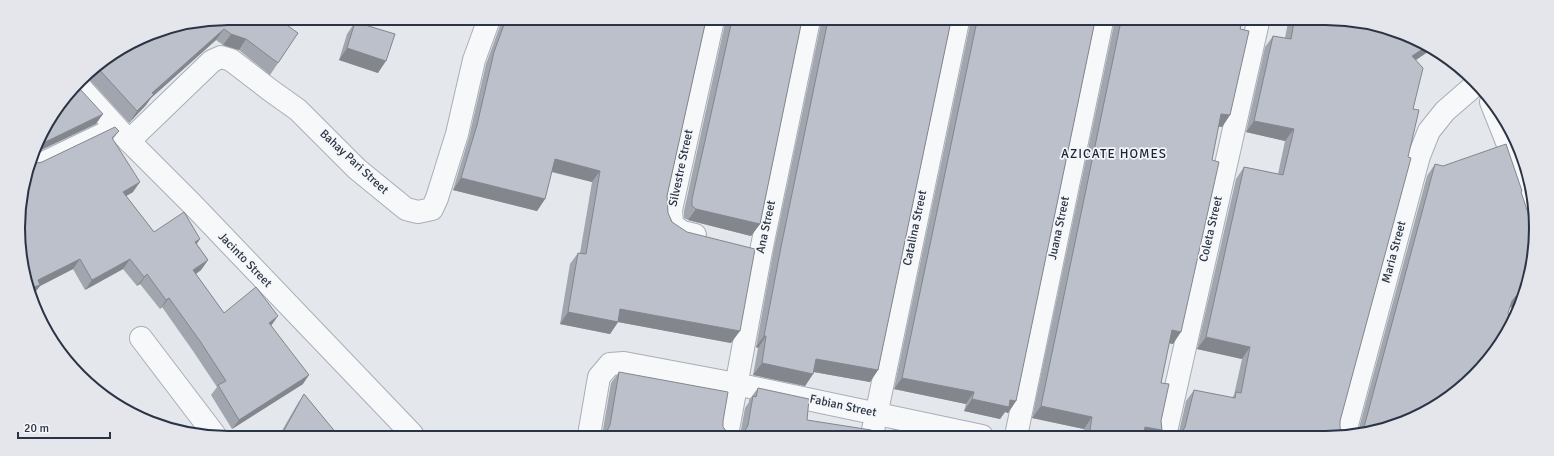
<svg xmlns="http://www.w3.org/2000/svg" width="1554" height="456" font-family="Signika,sans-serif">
  <rect width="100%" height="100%" fill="#e4e7ec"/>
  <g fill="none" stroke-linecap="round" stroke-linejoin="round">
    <!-- service casing -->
    <g stroke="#a9aeb7" stroke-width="16">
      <polyline id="service" points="32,164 115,124"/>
    </g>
    <!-- minor casing -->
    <g stroke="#a9aeb7" stroke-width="24">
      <g id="minor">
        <polyline points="1491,102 1532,205"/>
        <polyline points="129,141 212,61 221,57 231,60 270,90 298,110 357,169 406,209 418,212 432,209 437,198 457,134 474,60 489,19"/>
        <polyline points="695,235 682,232 672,224 671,210 713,20"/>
        <polyline points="1512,324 1515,318"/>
        <polyline points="141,338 214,434"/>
        <polyline points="727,435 761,251 809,20"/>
        <polyline points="872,435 958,21"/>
        <polyline points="1016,436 1102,21"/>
        <polyline points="1165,436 1258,22"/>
        <polyline points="1344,436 1419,156 1429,131 1445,111 1475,85"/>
      </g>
    </g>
    <!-- tertiary casing -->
    <g stroke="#a9aeb7" stroke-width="24">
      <g id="tertiary">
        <polyline points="78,85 129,141 193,205 412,434"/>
        <polyline points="589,435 599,377 610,364 624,363 736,384 982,436"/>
      </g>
    </g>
    <!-- service -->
    <use href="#service" stroke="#f7f8fa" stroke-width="14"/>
    <!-- minor -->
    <use href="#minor" stroke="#f7f8fa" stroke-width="22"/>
    <!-- tertiary -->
    <use href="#tertiary" stroke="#f7f8fa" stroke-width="22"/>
  </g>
  <!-- wall -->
  <g fill="#a1a5ae">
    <polygon points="228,18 298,33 270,75 239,50 223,45 216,40 151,98 146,105 129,123 87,77 85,76 89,70 148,34"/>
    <polygon points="501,19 706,20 667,196 668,213 731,343 618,322 610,334 560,324 570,264 578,253 580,253 592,182 551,172 545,199 537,211 453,190 469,137 486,64 501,23"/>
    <polygon points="725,20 802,20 760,224 751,236 688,220 684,218 684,211 725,23"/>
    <polygon points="821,20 951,21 878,370 870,382 814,372 813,374 805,386 753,375 758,348 756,347 773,253 821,23"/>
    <polygon points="970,21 1095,21 1016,401 1008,413 1005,412 1000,419 964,411 966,404 894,389 970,24"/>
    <polygon points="1114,21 1242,22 1240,29 1230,115 1222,127 1218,127 1173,344 1169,343 1161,383 1161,421 1162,430 1158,436 1083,436 1084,429 1032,418 1114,24"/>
    <polygon points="355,22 378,73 339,60 347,34"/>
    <polygon points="1288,22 1367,22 1432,49 1416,60 1340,421 1340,428 1344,433 1349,436 1178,436 1186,401 1194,390 1232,398 1234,395 1242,359 1197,349 1236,179 1244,167 1278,174 1285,141 1246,132 1265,47 1273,36 1285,38"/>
    <polygon points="119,131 113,139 133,192 126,196 154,232 197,244 208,260 201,270 196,274 224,313 271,326 303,384 232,429 211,395 217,387 193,351 162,307 160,309 140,284 137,286 123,269 85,290 73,269 40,286 33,295 38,163 42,162"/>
    <polygon points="1435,164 1522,191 1521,193 1532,269 1519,307 1514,306 1510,307 1474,377 1357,435 1427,176"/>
    <polygon points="619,372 723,421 723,427 727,432 732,435 602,435 611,383"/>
    <polygon points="758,388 807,420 740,435 745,408 749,402 749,400"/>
    <polygon points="304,394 337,434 280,434 298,403"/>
  </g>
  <!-- shaded-wall -->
  <g fill="#83868d">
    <polygon points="224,29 216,40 151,98 146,105 129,123 137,111 152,93"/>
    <polygon points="231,34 246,39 239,50 223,45"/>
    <polygon points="1426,47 1432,49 1404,68 1412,56"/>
    <polygon points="347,48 386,61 378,73 339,60"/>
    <polygon points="103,114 96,124 35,153 37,146"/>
    <polygon points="1221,114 1230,115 1222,127 1213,125"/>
    <polygon points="1254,121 1294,129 1285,141 1246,132"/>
    <polygon points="555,159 600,171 592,182 546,170"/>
    <polygon points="461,178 545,199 537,211 453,190"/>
    <polygon points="140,182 133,192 116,202 123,192"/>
    <polygon points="696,209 760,224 751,236 688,220"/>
    <polygon points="200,239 194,248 195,242"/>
    <polygon points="80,259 73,269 40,286 33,295 32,296 28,289 38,280"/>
    <polygon points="130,259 123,269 85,290 92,280"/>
    <polygon points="208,260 201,270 187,280 193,270"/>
    <polygon points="147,274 140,284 137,286 144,277"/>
    <polygon points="1522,294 1523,294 1519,307 1514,306 1508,308 1512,301 1516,296"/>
    <polygon points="169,298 162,307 160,309 166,300"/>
    <polygon points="620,309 740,331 731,343 618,322 610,334 560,324 568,312"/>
    <polygon points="278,316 271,326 269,323"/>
    <polygon points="1172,330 1181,332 1173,344 1164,342"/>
    <polygon points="764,336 766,336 758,348 756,347"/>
    <polygon points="1206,337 1250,347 1242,359 1197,349"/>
    <polygon points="816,359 878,370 870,382 808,371"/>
    <polygon points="762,363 813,374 805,386 753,375"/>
    <polygon points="309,375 303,384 232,429 239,420"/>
    <polygon points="902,378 974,392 966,404 894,389"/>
    <polygon points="972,399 1010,400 1016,401 1008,413 1005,412 1000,419 964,411"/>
    <polygon points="1041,406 1092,417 1084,429 1032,418"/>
    <polygon points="1145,427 1162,430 1158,436 1139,436"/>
    <polygon points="1181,434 1190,436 1179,436"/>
  </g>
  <!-- building -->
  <g fill="#bbc0ca" stroke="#83868d">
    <polygon points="228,18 277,18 298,33 278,63 246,39 231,34 224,29 152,93 154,94 137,111 96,66 148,34"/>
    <polygon points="506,19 706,20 667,196 668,213 672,222 687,232 755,249 740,331 620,309 618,322 568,312 578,253 586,254 600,171 555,159 545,199 461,178 477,125 494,52"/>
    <polygon points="732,20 802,20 760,224 696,209 692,206 692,199"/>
    <polygon points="828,20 951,21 878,370 816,359 813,374 762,363 766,336 764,336 782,242"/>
    <polygon points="977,21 1095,21 1016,401 1010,400 1009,407 972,399 974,392 902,378"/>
    <polygon points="1121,21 1242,22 1240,29 1249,31 1230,115 1221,114 1212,160 1219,162 1181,332 1172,330 1161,383 1169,384 1161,421 1162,430 1145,427 1143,436 1089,436 1092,417 1041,406"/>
    <polygon points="355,22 395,34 386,61 347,48"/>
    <polygon points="1294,22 1367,22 1426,47 1412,56 1423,68 1413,109 1419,110 1408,157 1411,158 1340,421 1340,428 1344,433 1349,436 1190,436 1181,434 1185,427 1194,390 1235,398 1236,392 1241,393 1250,347 1206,337 1244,167 1283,175 1294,129 1254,121 1273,36 1291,39"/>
    <polygon points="80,89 103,114 37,146 40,135 70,96"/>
    <polygon points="115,127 119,131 112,138 140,182 123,192 154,232 184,212 200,239 195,242 208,260 193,270 224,313 256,287 278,316 269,323 309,375 239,420 218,385 226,381 200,341 169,298 166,300 147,274 144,277 130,259 92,280 80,259 38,280 40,285 28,289 25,283 18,214 33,160 38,163 42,162"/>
    <polygon points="1506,144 1522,191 1521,192 1532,225 1532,269 1523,294 1522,294 1516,296 1512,301 1508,313 1510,319 1513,322 1474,377 1419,416 1358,435 1361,433 1364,427 1435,164 1443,166"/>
    <polygon points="619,372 728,392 723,421 723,427 727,432 732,435 603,435 603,434 607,431 610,425"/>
    <polygon points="758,388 809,399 807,420 871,430 878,435 739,435 745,431 748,425 753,396 756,397"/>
    <polygon points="304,394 337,434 282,434"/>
    <polygon points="893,430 921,435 879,435 887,433 892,434"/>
  </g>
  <g text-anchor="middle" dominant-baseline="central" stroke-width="3.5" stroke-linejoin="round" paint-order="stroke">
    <!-- street labels -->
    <g font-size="12" fill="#2b3445" stroke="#f4f6f9">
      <text transform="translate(354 162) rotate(43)">Bahay Pari Street</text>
      <text transform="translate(681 168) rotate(-78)">Silvestre Street</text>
      <text transform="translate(766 227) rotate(-78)">Ana Street</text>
      <text transform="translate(915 228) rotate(-78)">Catalina Street</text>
      <text transform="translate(1059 228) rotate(-78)">Juana Street</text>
      <text transform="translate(1211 229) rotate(-77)">Coleta Street</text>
      <text transform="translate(1394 252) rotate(-75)">Maria Street</text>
      <text transform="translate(245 260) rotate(46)">Jacinto Street</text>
      <text transform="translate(843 406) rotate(12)">Fabian Street</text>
    </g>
    <!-- neighbourhood labels -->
    <g font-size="13" letter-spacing="1" fill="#1d2536" stroke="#f4f6f9">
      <text x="1114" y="154">AZICATE HOMES</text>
    </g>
  </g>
  <!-- crop -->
  <path d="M0 0H1554V456H0ZM228 25H1326A203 203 0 0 1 1529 228V228A203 203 0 0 1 1326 431H228A203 203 0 0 1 25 228V228A203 203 0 0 1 228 25Z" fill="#e4e6eb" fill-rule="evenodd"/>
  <path fill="none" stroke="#2b3445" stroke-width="2" d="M228 25H1326A203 203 0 0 1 1529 228V228A203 203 0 0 1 1326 431H228A203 203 0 0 1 25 228V228A203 203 0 0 1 228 25Z"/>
  <!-- scale -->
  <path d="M18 432v6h92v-6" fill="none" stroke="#2b3445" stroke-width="2"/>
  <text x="24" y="432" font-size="12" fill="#2b3445" stroke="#f4f6f9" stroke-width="3" paint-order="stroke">20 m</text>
</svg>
